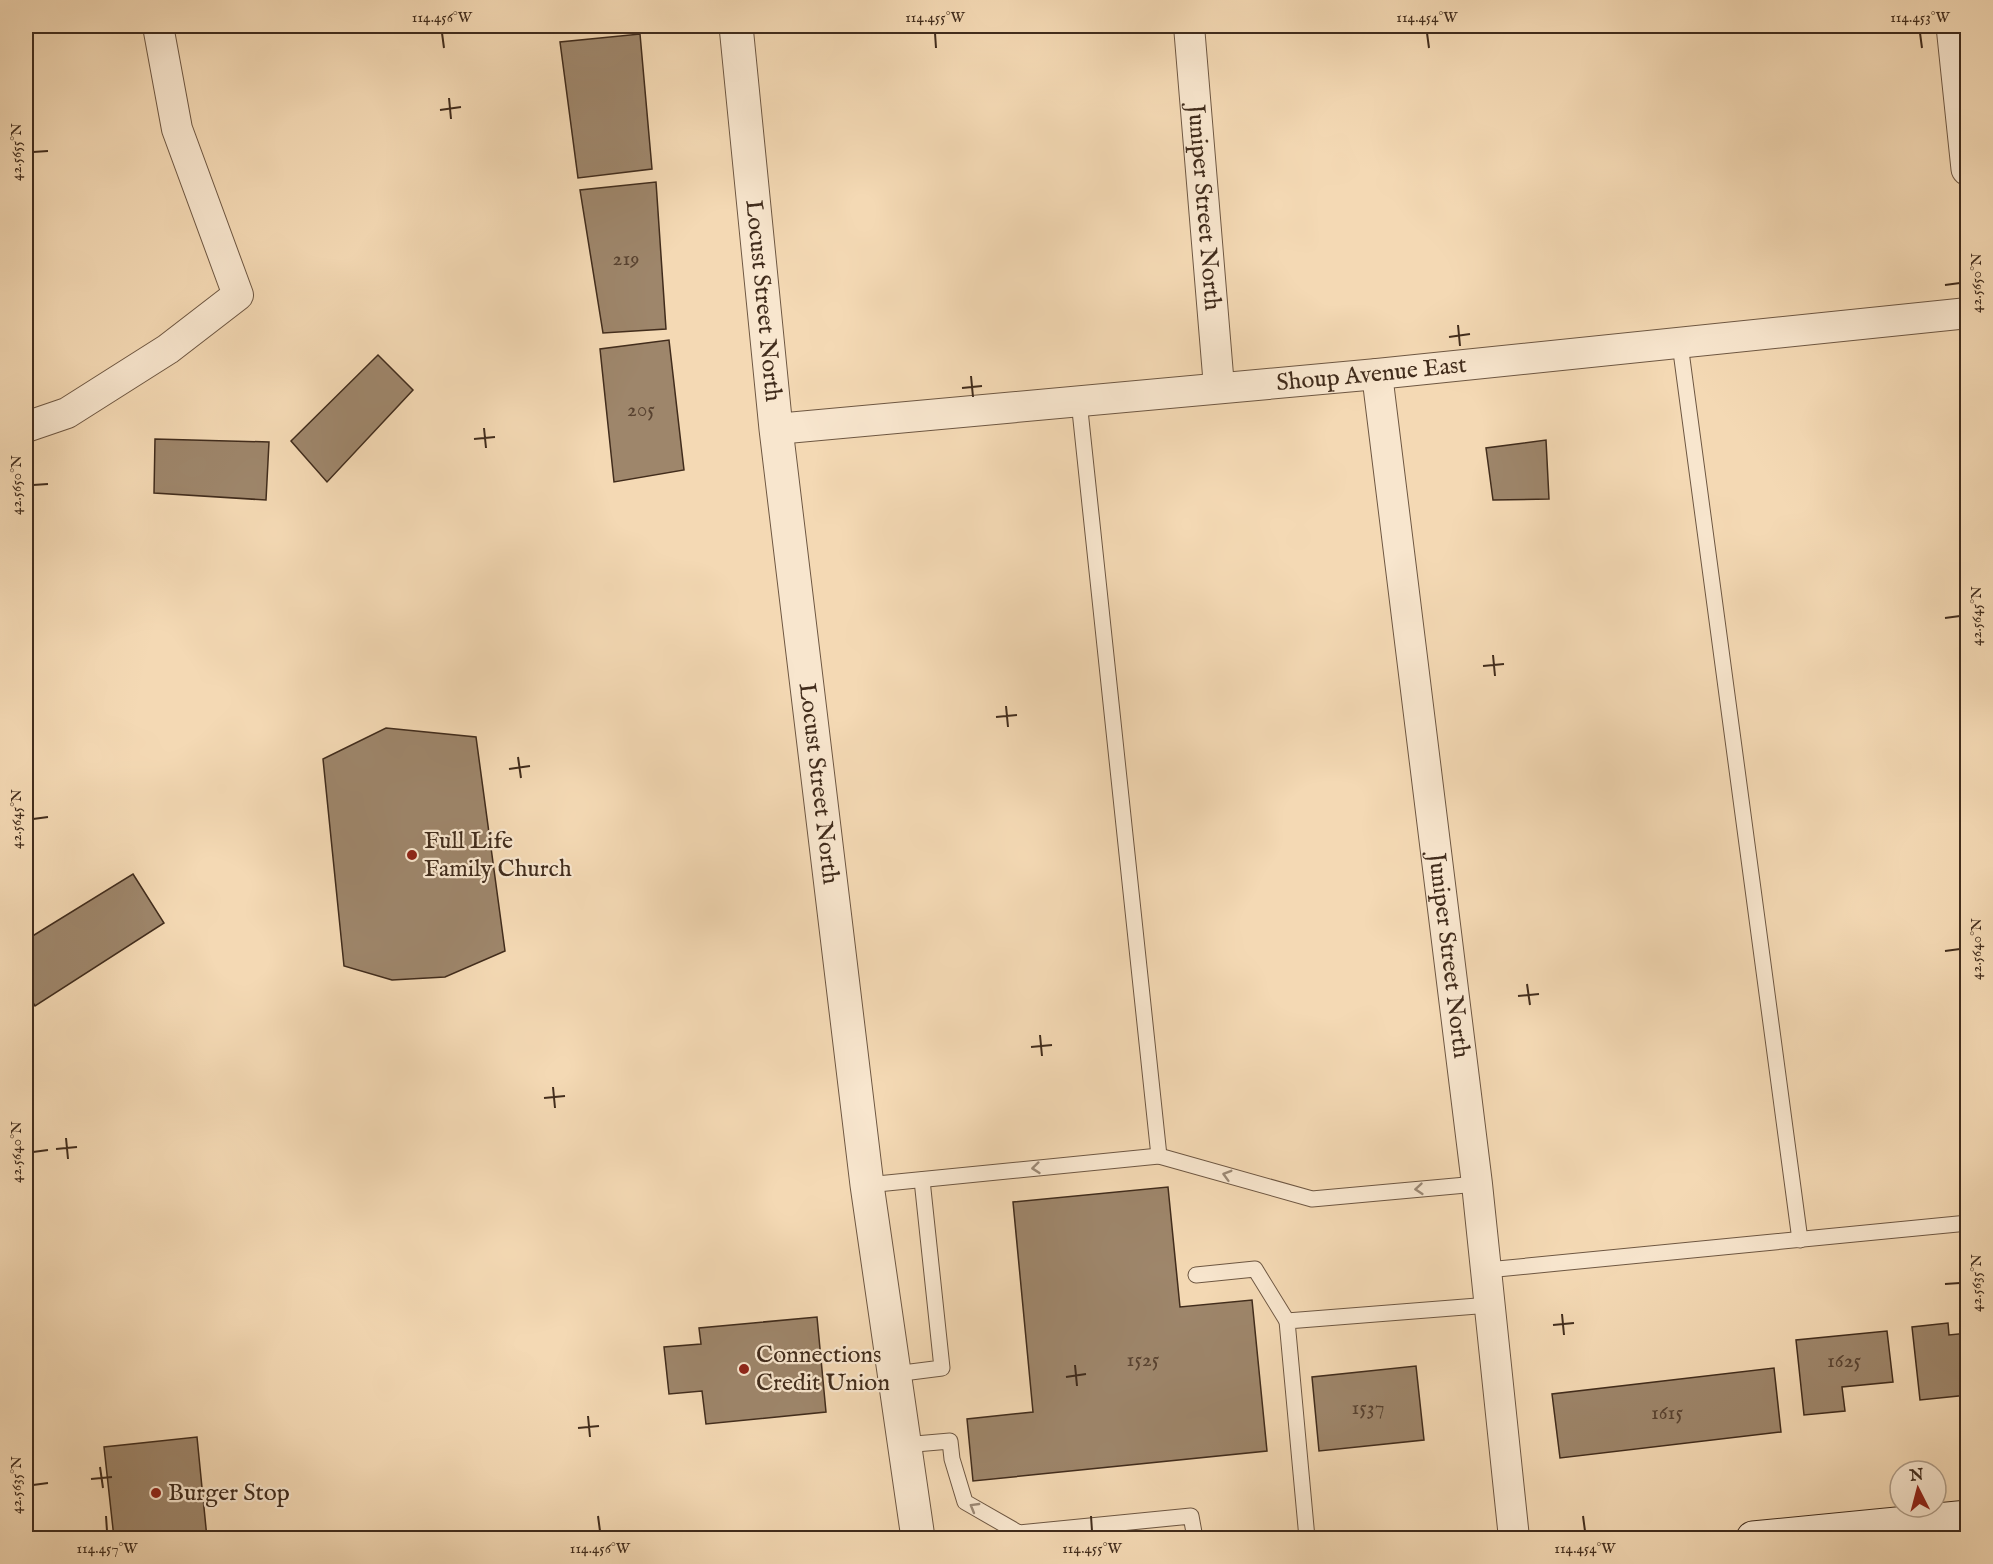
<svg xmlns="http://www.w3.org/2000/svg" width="1993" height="1564" font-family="'IM FELL English',serif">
  <rect width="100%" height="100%" fill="#f4d9b4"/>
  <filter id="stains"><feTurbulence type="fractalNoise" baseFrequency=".00333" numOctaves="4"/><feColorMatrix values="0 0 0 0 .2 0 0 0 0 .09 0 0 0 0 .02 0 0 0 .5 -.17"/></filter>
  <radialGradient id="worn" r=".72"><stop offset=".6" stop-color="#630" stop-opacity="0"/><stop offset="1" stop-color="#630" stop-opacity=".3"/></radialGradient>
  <!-- building -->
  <g fill="#9e866b" stroke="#412c1c" stroke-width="1.5">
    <polygon points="557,26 627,26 627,27 557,32"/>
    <polygon points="640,34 652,169 578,178 560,42"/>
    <polygon points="656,182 666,329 603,333 580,190"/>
    <polygon points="669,340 684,470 614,482 600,349"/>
    <polygon points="378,355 413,390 327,482 291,441"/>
    <polygon points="155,439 269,442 266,500 154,493"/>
    <polygon points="1546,440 1549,499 1493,500 1486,448"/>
    <polygon points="386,728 476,737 505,951 445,977 392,980 344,966 323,759"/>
    <polygon points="133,874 164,923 35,1006 26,991 26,940"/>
    <polygon points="1168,1187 1180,1307 1252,1300 1267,1451 973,1481 967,1419 1033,1412 1013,1202"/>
    <polygon points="817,1317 826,1412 706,1424 702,1391 669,1394 664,1347 701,1344 699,1328"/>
    <polygon points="1948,1323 1949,1335 1968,1333 1968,1395 1920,1400 1912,1327"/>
    <polygon points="1887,1331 1893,1382 1842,1387 1845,1411 1804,1415 1796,1340"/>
    <polygon points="1416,1366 1424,1440 1319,1451 1312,1377"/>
    <polygon points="1774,1368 1781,1432 1560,1458 1552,1394"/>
    <polygon points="197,1437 207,1538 114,1538 104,1447"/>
  </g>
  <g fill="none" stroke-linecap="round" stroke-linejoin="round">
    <!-- service casing -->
    <g stroke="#6e5742" stroke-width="17">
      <g id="service">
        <polyline points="1680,344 1800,1240"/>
        <polyline points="1079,401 1159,1156"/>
        <polyline points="867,1185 1159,1156 1312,1199 1477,1184"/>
        <polyline points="1487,1270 1968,1223"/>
        <polyline points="1196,1275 1255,1269 1287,1321"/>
        <polyline points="895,1374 942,1368 922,1180"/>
        <polyline points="904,1445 950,1441 952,1459 965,1502 1019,1533 1191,1516 1195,1538"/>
        <polyline points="1307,1538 1287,1321 1490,1305"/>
      </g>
    </g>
    <!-- minor casing -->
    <g stroke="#6e5742" stroke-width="32">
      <g id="minor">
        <path id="s1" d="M1189 26 1219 387"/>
        <path id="s2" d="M1377 374 1477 1184 1514 1538"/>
        <polyline points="26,427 67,413 168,349 238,295 177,129 158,26"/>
        <path id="s3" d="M776 429 1377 374 1968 313"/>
      </g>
    </g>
    <!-- tertiary casing -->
    <g stroke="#6e5742" stroke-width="35">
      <g id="tertiary">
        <path id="s4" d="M736 26 776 429 867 1185 918 1538"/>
        <polyline points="1953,26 1968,169"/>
      </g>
    </g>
    <!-- secondary casing -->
    <g stroke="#412c1c" stroke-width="35">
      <polyline id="secondary" points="1753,1538 1968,1517"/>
    </g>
    <!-- service -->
    <use href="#service" stroke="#f8e6ce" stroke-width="15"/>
    <!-- minor -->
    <use href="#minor" stroke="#f8e6ce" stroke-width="30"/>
    <!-- tertiary -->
    <use href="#tertiary" stroke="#f8e6ce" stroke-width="33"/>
    <!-- secondary -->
    <use href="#secondary" stroke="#f8e6ce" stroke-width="33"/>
  </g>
  <!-- one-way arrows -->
  <defs><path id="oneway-chevron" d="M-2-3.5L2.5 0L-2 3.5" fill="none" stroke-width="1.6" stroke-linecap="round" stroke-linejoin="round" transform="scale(1.5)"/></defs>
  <g stroke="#9c8975">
    <use href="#oneway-chevron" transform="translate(1036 1168) rotate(174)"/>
    <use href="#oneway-chevron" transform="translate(1227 1175) rotate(-164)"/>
    <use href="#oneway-chevron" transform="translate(1419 1189) rotate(175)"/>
    <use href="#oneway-chevron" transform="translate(974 1507) rotate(-150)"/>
  </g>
  <!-- ticks -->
  <path fill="none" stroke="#412c1c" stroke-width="2" d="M442 33 444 48M935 33 936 48M1427 33 1429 48M1920 33 1922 48M449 98 451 119M440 110 461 107M33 152 48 151M1945 285 1960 283M1458 325 1460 346M1449 337 1470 334M971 376 973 397M962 388 982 386M484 428 486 448M474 439 495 437M33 485 48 484M1945 618 1960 616M1493 655 1495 676M1483 666 1504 664M1006 706 1008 727M996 717 1017 715M518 757 521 778M509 769 530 766M33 819 48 817M1945 951 1960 949M1527 984 1530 1005M1518 996 1539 994M1040 1035 1042 1056M1031 1047 1052 1045M553 1087 555 1108M544 1098 565 1096M66 1138 68 1159M56 1149 77 1147M33 1152 48 1150M1945 1284 1960 1283M1562 1314 1564 1335M1553 1325 1574 1323M1075 1365 1077 1386M1066 1377 1086 1374M588 1416 590 1437M578 1428 599 1426M100 1467 103 1488M91 1479 112 1477M33 1485 48 1483M106 1516 107 1531M598 1516 600 1531M1091 1516 1092 1531M1583 1516 1585 1531"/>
  <!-- markers -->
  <g fill="#8f2418" stroke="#f8e6ce" stroke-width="2">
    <circle cx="412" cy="855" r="6"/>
    <circle cx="744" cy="1369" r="6"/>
    <circle cx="156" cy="1493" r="6"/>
  </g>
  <g text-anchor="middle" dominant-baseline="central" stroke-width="4.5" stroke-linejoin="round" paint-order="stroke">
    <!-- number labels -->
    <g font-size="21" fill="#584230">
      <text x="626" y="259">219</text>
      <text x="641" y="410">205</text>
      <text x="1143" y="1360">1525</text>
      <text x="1844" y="1361">1625</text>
      <text x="1368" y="1408">1537</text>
      <text x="1667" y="1413">1615</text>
    </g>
    <!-- street labels -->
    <g font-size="24" fill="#412c1c" stroke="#f8e6ce">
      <text stroke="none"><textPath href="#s1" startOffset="182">Juniper Street North</textPath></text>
      <text stroke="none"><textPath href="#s4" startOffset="276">Locust Street North</textPath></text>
      <text stroke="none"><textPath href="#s3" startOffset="598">Shoup Avenue East</textPath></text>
      <text stroke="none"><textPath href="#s4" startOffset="762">Locust Street North</textPath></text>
      <text stroke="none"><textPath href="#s2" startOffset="586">Juniper Street North</textPath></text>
    </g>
    <!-- poi labels -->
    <g font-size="24" fill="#412c1c" stroke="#f8e6ce" text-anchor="start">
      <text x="424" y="841">Full Life<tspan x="424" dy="28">Family Church</tspan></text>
      <text x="756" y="1355">Connections<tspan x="756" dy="28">Credit Union</tspan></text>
      <text x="168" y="1493">Burger Stop</text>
    </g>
  </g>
  <!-- margin -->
  <rect width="1993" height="1564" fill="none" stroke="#f4d9b4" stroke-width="66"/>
  <!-- north arrow -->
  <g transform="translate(1918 1489) rotate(354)"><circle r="28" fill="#f8e6ce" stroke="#af9c87" stroke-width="1.5"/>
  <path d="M0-4.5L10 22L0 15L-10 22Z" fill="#8f2418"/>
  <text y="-9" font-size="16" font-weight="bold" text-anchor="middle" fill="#412c1c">N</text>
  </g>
  <rect x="33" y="33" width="1927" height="1498" fill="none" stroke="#412c1c" stroke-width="2"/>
  <g font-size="15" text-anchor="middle" fill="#412c1c">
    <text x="442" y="22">114.456°W</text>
    <text x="935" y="22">114.455°W</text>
    <text x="1427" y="22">114.454°W</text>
    <text x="1920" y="22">114.453°W</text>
    <text transform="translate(16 152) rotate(-90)" y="5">42.5655°N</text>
    <text transform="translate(1976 283) rotate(-90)" y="5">42.5650°N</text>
    <text transform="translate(16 485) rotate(-90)" y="5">42.5650°N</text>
    <text transform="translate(1976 616) rotate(-90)" y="5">42.5645°N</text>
    <text transform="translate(16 819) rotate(-90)" y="5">42.5645°N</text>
    <text transform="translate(1976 949) rotate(-90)" y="5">42.5640°N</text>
    <text transform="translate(16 1152) rotate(-90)" y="5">42.5640°N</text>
    <text transform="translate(1976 1283) rotate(-90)" y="5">42.5635°N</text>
    <text transform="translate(16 1485) rotate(-90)" y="5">42.5635°N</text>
    <text x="107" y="1553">114.457°W</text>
    <text x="600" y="1553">114.456°W</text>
    <text x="1092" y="1553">114.455°W</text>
    <text x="1585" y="1553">114.454°W</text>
  </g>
  <rect width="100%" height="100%" filter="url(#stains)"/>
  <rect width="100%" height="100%" fill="url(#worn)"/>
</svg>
